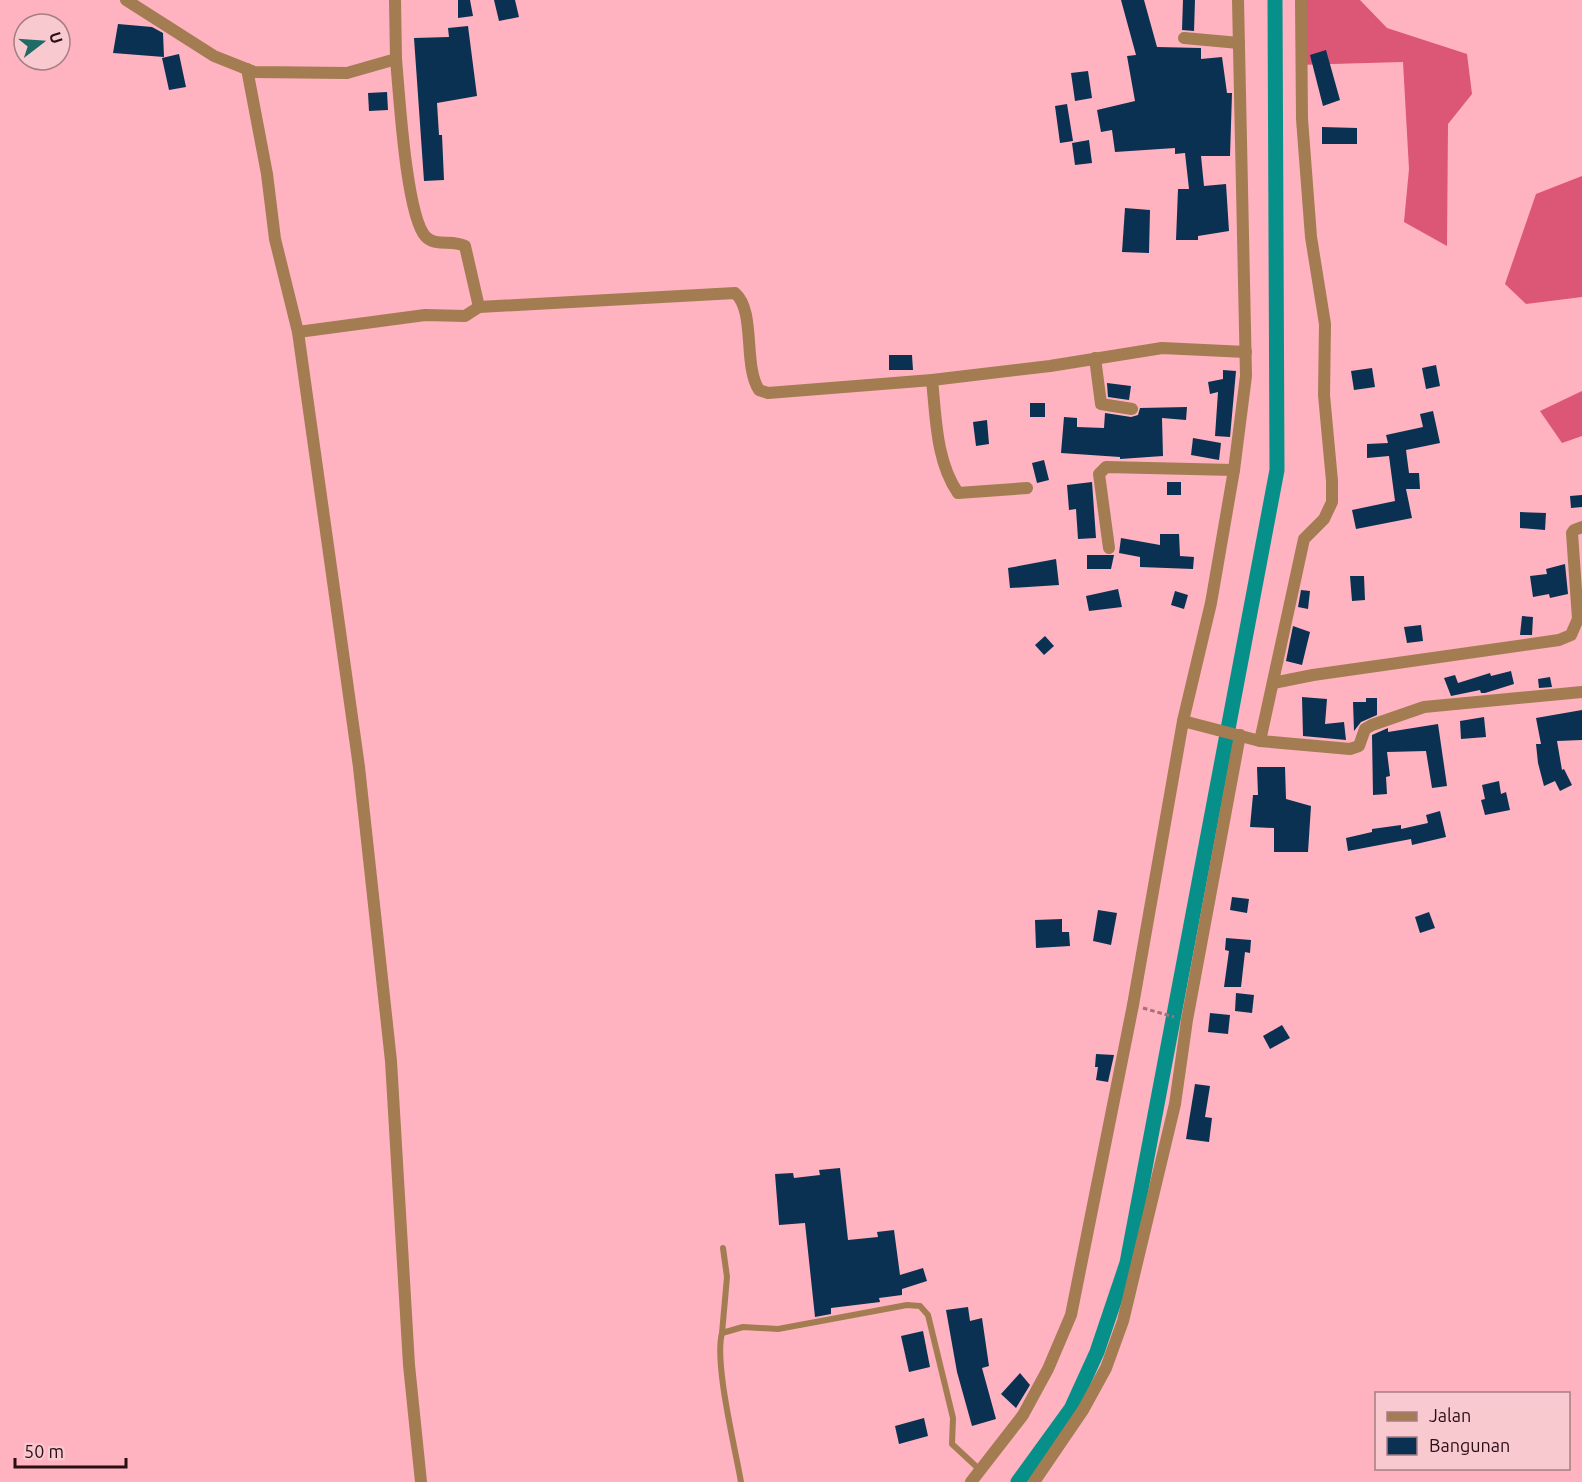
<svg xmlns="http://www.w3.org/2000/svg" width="1582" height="1482" font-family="Ubuntu,sans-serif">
  <rect width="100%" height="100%" fill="#ffb2bf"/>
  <!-- forest -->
  <g fill="#dc5676">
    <polygon points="1297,0 1360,0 1387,28 1467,54 1472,94 1448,124 1447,246 1404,222 1409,169 1403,62 1296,65"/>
    <polygon points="1582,176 1582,297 1526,304 1505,284 1536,194"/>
    <polygon points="1582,391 1582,436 1562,443 1540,411"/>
  </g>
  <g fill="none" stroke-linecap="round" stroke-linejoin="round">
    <!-- canal -->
    <polyline stroke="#079089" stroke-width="15" points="1018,1482 1071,1409 1097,1352 1127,1263 1277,470 1275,0"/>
  </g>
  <!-- building -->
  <g fill="#0a3151">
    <polygon points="458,0 470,0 473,16 458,18"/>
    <polygon points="494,0 515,0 519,17 499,21"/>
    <polygon points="1121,0 1144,0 1157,47 1201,48 1201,59 1222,57 1227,93 1232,93 1230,156 1201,156 1204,186 1226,184 1229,231 1198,236 1198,240 1176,240 1178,189 1189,189 1185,153 1175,154 1175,148 1115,152 1112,130 1101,132 1097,110 1135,101 1127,56 1136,55"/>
    <polygon points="1183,0 1195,0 1194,31 1182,30"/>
    <polygon points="118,24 152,27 163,33 164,57 113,53"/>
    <polygon points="468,26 477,96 437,103 439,135 442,135 444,180 424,181 414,38 449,37 448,28"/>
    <polygon points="1326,50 1340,100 1323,106 1310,55"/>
    <polygon points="179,54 186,87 169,90 162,58"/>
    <polygon points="1088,71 1092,98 1075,101 1071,73"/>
    <polygon points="387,92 388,110 369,111 368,93"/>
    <polygon points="1067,104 1073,141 1060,143 1055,106"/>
    <polygon points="1322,127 1357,128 1357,144 1322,144"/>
    <polygon points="1089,140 1092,163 1075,165 1072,143"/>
    <polygon points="1125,208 1150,210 1149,253 1122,252"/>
    <polygon points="889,355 912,355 913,370 889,370"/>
    <polygon points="1436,365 1440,386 1426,389 1422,368"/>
    <polygon points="1372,368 1375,387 1354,390 1351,371"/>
    <polygon points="1223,370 1236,371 1230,437 1215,436 1218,392 1210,394 1208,382 1223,379"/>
    <polygon points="1107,383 1131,386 1129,400 1108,397"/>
    <rect x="1030" y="403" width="15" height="14"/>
    <polygon points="1187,407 1186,420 1162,418 1163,456 1120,459 1120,457 1061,453 1064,417 1077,418 1077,427 1104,428 1105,413 1131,417 1138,415 1140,408"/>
    <polygon points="1433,411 1440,443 1406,450 1409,473 1419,473 1420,489 1406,489 1412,518 1356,529 1352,510 1395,501 1389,456 1367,458 1367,444 1388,443 1386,435 1423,427 1420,414"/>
    <polygon points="987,420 989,444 976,446 973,422"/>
    <polygon points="1193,438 1221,443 1219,460 1191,455"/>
    <polygon points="1044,460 1049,480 1037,483 1032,463"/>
    <polygon points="1092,482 1096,538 1078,539 1076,509 1069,510 1067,485"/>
    <rect x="1167" y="482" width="14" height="13"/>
    <polygon points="1582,495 1582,507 1571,508 1570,496"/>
    <polygon points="1520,512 1546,513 1545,530 1520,528"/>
    <polygon points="1160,534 1179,534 1180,556 1194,557 1193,569 1140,567 1140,557 1119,553 1121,538 1160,545"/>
    <polygon points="1087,555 1114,555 1111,569 1087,569"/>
    <polygon points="1056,559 1059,585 1010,588 1008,568"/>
    <polygon points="1565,564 1568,594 1550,598 1549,594 1533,597 1530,576 1547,574 1546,569"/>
    <polygon points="1350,576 1364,576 1365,600 1352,601"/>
    <polygon points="1118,589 1122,607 1089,611 1086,596"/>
    <polygon points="1301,590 1310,591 1308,609 1298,607"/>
    <polygon points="1175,591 1188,595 1184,609 1171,605"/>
    <polygon points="1522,616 1533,617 1532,635 1520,635"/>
    <polygon points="1421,625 1423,641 1407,643 1404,627"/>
    <polygon points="1293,626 1310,632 1302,665 1286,661"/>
    <polygon points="1045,636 1054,646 1044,655 1035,645"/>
    <polygon points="1511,671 1514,684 1485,693 1481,693 1480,690 1451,696 1444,678 1455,675 1458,683 1490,673 1491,676"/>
    <polygon points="1550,677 1552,687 1539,688 1538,679"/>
    <polygon points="1302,697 1327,699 1325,724 1344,722 1346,740 1303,736"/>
    <polygon points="1366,698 1377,698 1377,715 1361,722 1354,731 1353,702 1366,702"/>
    <polygon points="1582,710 1582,740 1557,741 1562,770 1564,769 1572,785 1560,791 1555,781 1544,786 1538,763 1536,744 1541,744 1536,718"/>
    <polygon points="1484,717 1486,737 1461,739 1460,721"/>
    <polygon points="1438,724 1447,786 1432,788 1426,751 1387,752 1390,776 1386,777 1387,794 1373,795 1372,735 1388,728 1388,732"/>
    <polygon points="1257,767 1285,767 1286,799 1311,806 1308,852 1274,852 1274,828 1250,827 1253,795 1258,795"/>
    <polygon points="1499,781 1501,794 1506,792 1510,810 1485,815 1481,800 1485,799 1482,785"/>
    <polygon points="1440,811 1446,837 1412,845 1411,839 1348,851 1346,838 1372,832 1372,829 1401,825 1401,829 1428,823 1426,815"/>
    <polygon points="1232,897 1249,899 1247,913 1230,910"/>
    <polygon points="1098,910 1117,913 1111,945 1093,941"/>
    <polygon points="1429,912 1435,928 1420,933 1415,917"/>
    <polygon points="1062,919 1062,932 1069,932 1070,946 1036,948 1035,920"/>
    <polygon points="1226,938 1251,940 1250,953 1245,952 1241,987 1224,987 1229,951 1225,950"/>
    <polygon points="1236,993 1254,995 1252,1013 1235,1011"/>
    <polygon points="1210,1013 1230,1015 1228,1034 1208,1032"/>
    <polygon points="1282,1025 1290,1038 1270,1049 1263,1036"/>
    <polygon points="1096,1054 1114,1055 1108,1082 1096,1080 1098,1067 1095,1067"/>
    <polygon points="1195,1084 1210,1086 1205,1117 1212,1118 1209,1142 1186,1139"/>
    <polygon points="840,1168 848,1240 878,1237 877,1232 894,1230 900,1275 923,1268 927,1281 902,1289 902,1295 879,1298 880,1302 831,1308 831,1314 815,1317 805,1223 779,1225 775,1174 793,1173 794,1178 820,1175 819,1170"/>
    <polygon points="968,1307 970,1321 982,1318 989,1366 982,1368 996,1419 972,1426 957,1372 946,1310"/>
    <polygon points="923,1331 930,1367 909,1372 901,1336"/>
    <polygon points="1020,1373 1030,1385 1016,1408 1001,1394"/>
    <polygon points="924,1418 928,1436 899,1444 895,1426"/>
  </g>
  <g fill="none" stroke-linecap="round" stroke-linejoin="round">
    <!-- path -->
    <polyline stroke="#a86f79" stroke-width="3" stroke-dasharray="4.5 3" stroke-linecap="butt" points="1143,1008 1174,1017"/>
    <!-- service -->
    <g stroke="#a37c52" stroke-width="6">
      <polyline points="723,1248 727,1277 722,1333 743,1327 778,1329 907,1305 920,1306 928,1315 953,1418 952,1444 980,1470"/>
      <path d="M722 1333C714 1363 735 1447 741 1482"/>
    </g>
    <!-- minor -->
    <g stroke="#a37c52" stroke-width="12">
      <polyline points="126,0 214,56 254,72 347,73 396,59 395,0"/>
      <polyline points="1184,38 1239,43"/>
      <path d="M396 59C399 91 406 217 426 237 436 247 453 239 465 246L479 307 735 293C756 311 743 366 759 390L768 393 932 380C936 418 936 461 958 493L1027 488"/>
      <polyline points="247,69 267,174 275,239 298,332"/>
      <polyline points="1095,358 1101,404 1132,409"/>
      <polyline points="932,380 1050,366 1162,348 1246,352"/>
      <polyline points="1109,548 1099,474 1106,467 1234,470"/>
      <polyline points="1273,683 1313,675 1559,640 1571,635 1578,619 1572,533 1574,530 1582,527"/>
      <polyline points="1183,721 1260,741 1350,749 1359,746 1365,729 1372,725 1424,707 1582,692"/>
      <polyline points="1260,741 1304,539 1324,519 1332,502 1332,481 1324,395 1325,324 1311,237 1302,119 1301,0"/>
      <polyline points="421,1482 409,1365 391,1061 359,767 298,332 425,315 465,316 479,307"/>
      <polyline points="971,1482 1023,1415 1048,1369 1071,1315 1133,1005 1183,721 1211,603 1234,470 1246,376 1238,0"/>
      <polyline points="1034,1482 1083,1410 1106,1368 1123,1321 1175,1104 1187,1020 1240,735"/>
    </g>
  </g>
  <!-- legend -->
  <rect x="1375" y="1392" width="195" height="78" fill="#f9c9d0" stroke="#a67e85" stroke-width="1.5"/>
  <rect x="1387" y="1412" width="30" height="9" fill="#a37c52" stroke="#a67e85" stroke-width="1.5"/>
  <text x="1429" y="1422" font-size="18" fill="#290e14">Jalan</text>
  <rect x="1387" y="1437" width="30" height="18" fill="#0a3151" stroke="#a67e85" stroke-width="1.5"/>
  <text x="1429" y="1452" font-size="18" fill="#290e14">Bangunan</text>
  <!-- north arrow -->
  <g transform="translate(42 42) rotate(73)"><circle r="28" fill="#f9c9d0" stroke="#a67e85" stroke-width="1.5"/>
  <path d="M0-4.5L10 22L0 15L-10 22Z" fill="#206b66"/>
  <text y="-9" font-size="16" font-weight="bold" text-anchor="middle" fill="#290e14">U</text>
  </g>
  <!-- scale -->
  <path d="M15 1458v9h111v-9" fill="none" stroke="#290e14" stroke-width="3"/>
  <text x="24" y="1458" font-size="18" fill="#290e14" stroke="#f9c9d0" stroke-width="4.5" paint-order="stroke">50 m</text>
</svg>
